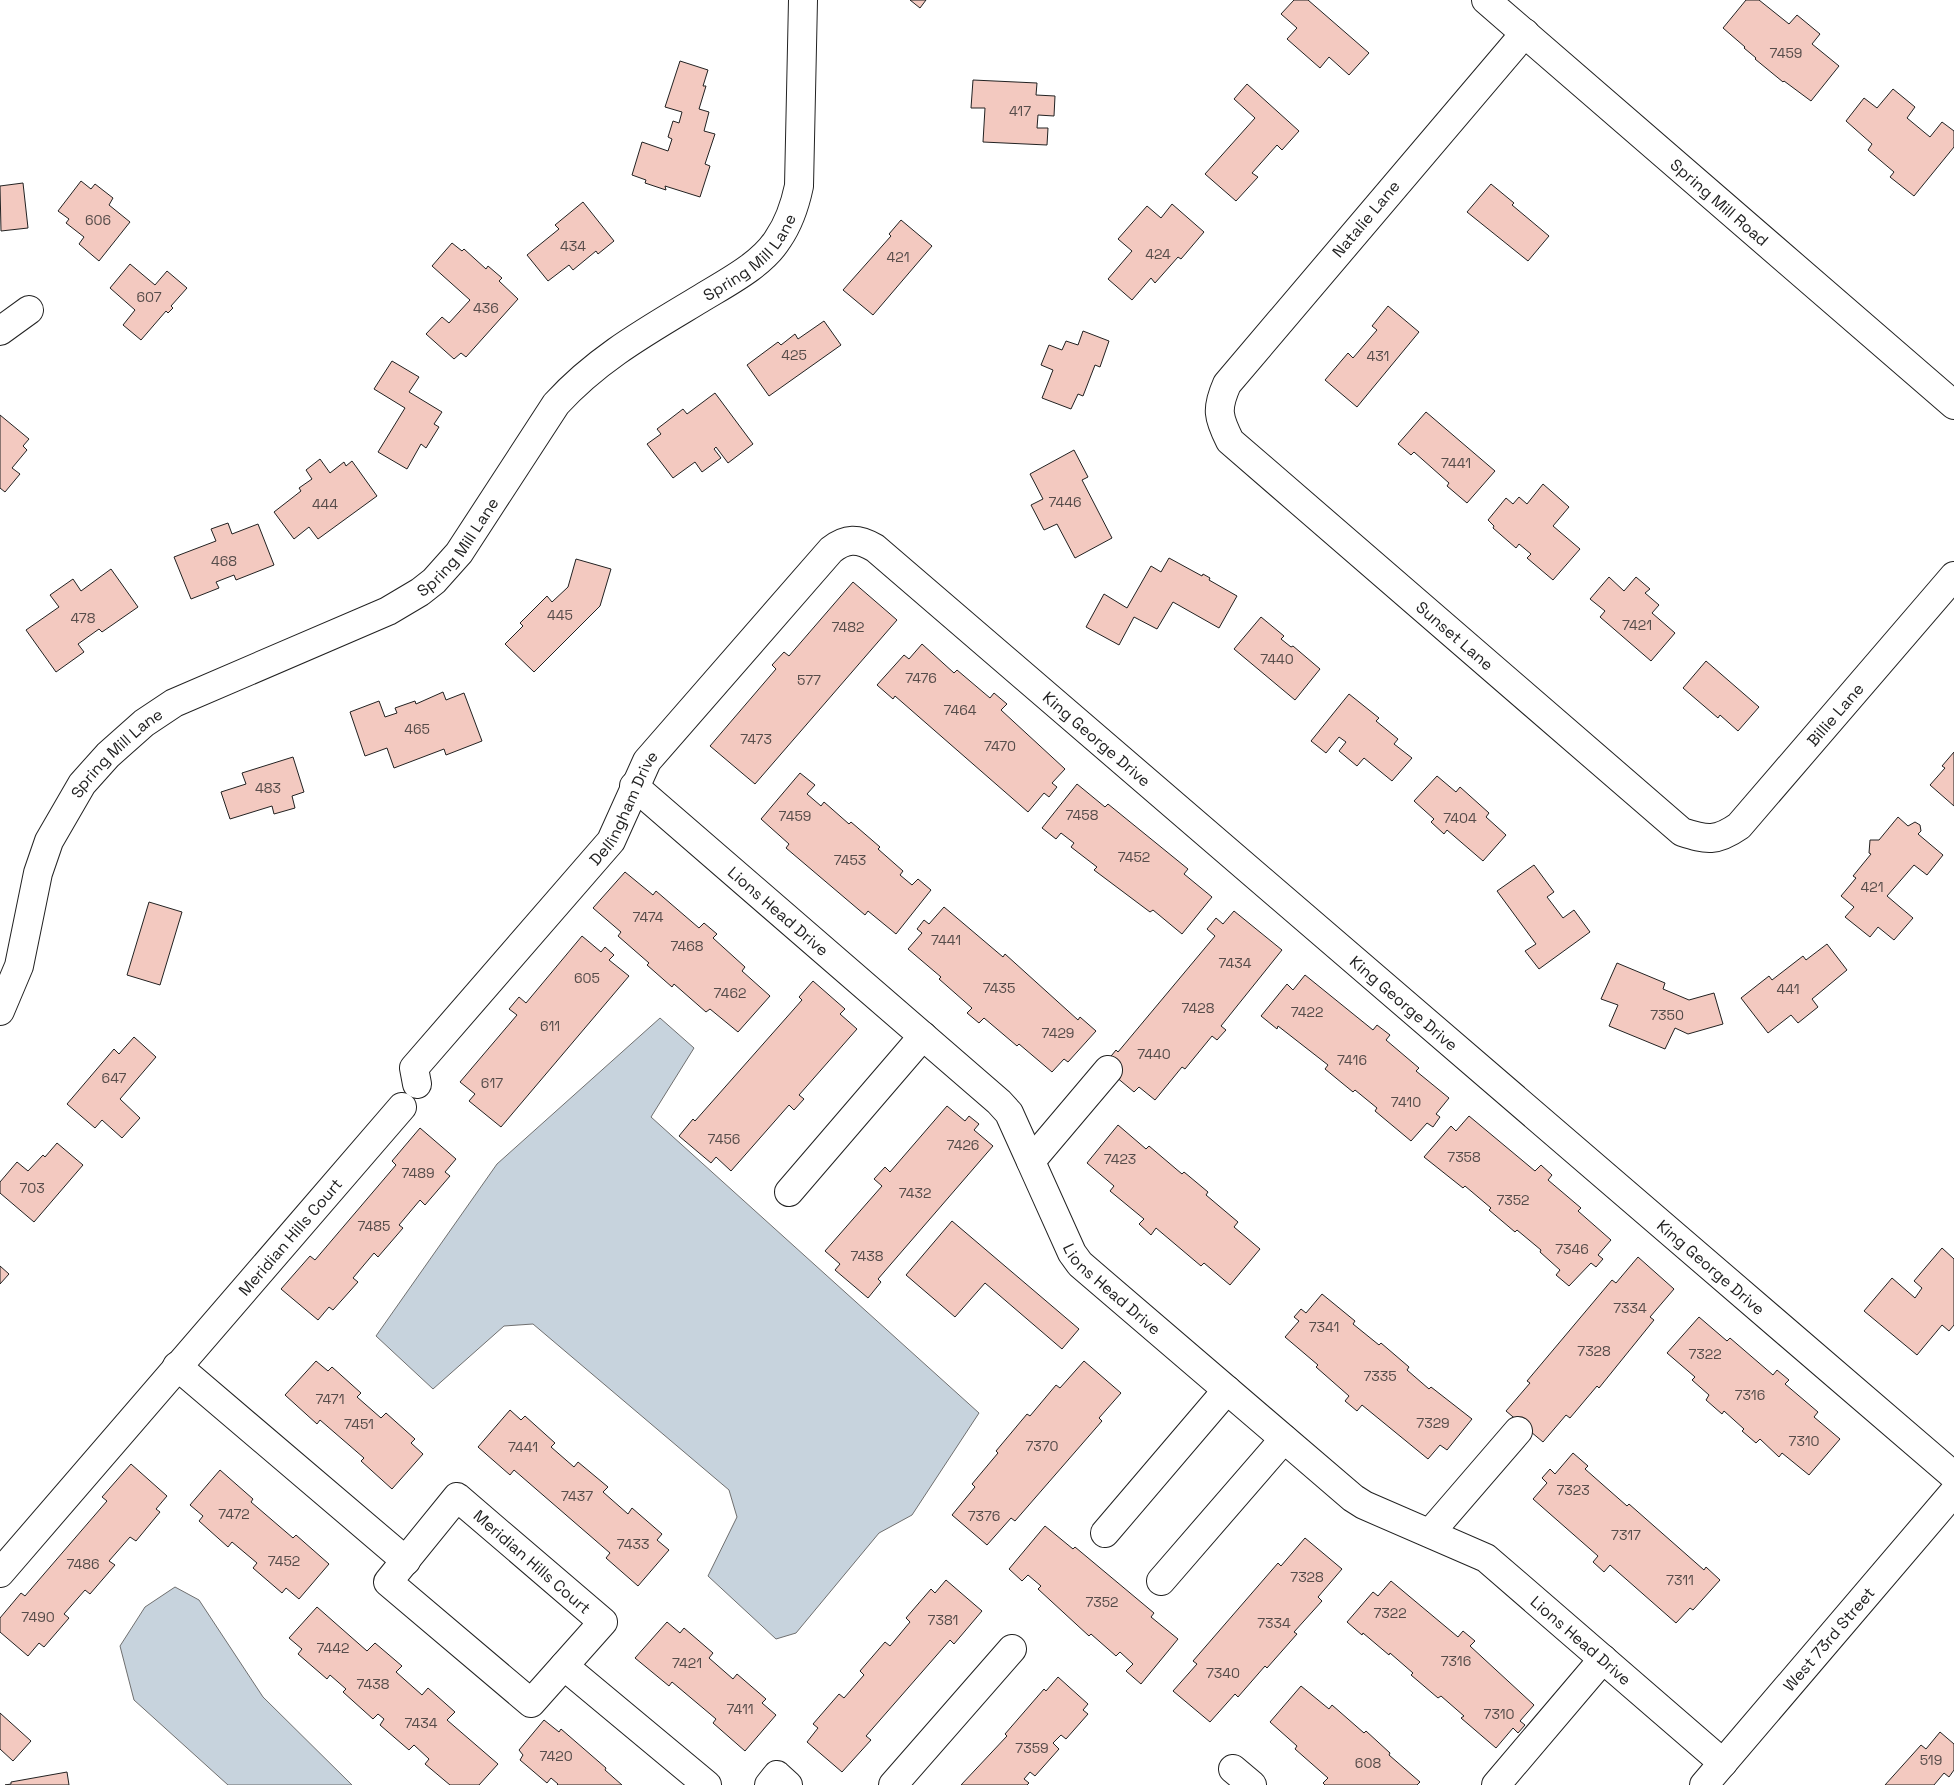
<svg xmlns="http://www.w3.org/2000/svg" width="1954" height="1785" font-family="'Space Grotesk',sans-serif">
  <rect width="100%" height="100%" fill="#fff"/>
  <!-- water -->
  <g fill="#c7d3dd" stroke="#6f6f6f">
    <polygon points="660,1018 694,1048 651,1117 979,1413 912,1515 879,1533 796,1633 776,1639 708,1576 737,1517 729,1490 533,1324 504,1326 433,1389 376,1336 497,1164"/>
    <polygon points="175,1587 199,1600 263,1697 352,1785 228,1785 134,1700 120,1646 145,1607"/>
  </g>
  <!-- building -->
  <g fill="#f3c9c0" stroke="#222">
    <polygon points="910,0 926,0 920,8"/>
    <polygon points="1294,0 1308,0 1369,53 1349,75 1329,57 1320,68 1287,39 1297,28 1281,14"/>
    <polygon points="1746,0 1759,0 1789,24 1797,15 1820,34 1812,44 1839,66 1811,101 1784,81 1783,82 1755,59 1756,58 1744,48 1745,47 1723,28"/>
    <polygon points="680,61 708,70 703,86 706,86 699,109 709,112 704,131 715,134 705,164 710,166 700,197 665,186 666,190 645,183 646,180 632,175 642,142 668,151 672,139 668,137 673,121 679,123 682,112 665,107"/>
    <polygon points="973,80 1037,83 1036,95 1055,96 1054,116 1038,115 1037,128 1048,128 1047,145 983,142 985,108 971,108"/>
    <polygon points="1247,84 1299,131 1282,150 1277,145 1252,173 1258,177 1236,201 1205,174 1255,118 1234,99"/>
    <polygon points="1893,89 1915,107 1907,118 1930,137 1942,122 1954,131 1954,147 1914,196 1890,177 1894,172 1868,150 1872,144 1846,121 1864,98 1877,108"/>
    <polygon points="81,181 91,189 95,184 113,198 109,205 130,222 99,261 79,244 84,237 66,223 69,219 58,211"/>
    <polygon points="23,183 28,228 1,231 0,186"/>
    <polygon points="1491,184 1514,203 1512,205 1549,236 1528,261 1467,212"/>
    <polygon points="583,202 614,241 598,254 596,251 573,270 569,265 548,281 527,255 559,229 555,225"/>
    <polygon points="1172,204 1204,232 1181,259 1178,257 1155,283 1151,278 1132,300 1108,279 1132,251 1118,239 1147,206 1161,218"/>
    <polygon points="901,220 932,246 873,315 843,290 891,236 889,234"/>
    <polygon points="452,243 462,251 464,249 486,269 488,266 502,278 499,281 518,299 466,357 461,353 454,359 426,334 442,317 449,323 470,300 432,266"/>
    <polygon points="130,264 155,285 167,271 187,288 171,306 173,308 168,313 166,311 141,340 123,325 135,310 110,288"/>
    <polygon points="1388,306 1419,332 1357,407 1325,380 1348,353 1353,358 1377,330 1372,326"/>
    <polygon points="824,321 841,345 769,396 747,365 778,342 781,345 795,334 798,339"/>
    <polygon points="1083,331 1109,341 1100,367 1095,365 1083,396 1078,394 1071,409 1042,398 1053,370 1041,365 1049,345 1062,350 1066,341 1078,345"/>
    <polygon points="392,361 419,377 409,392 442,412 434,424 439,427 426,448 421,444 407,469 378,452 405,408 374,389"/>
    <polygon points="715,393 753,444 728,463 716,447 714,449 721,458 702,472 695,462 673,478 647,444 661,434 657,429 683,409 687,414"/>
    <polygon points="1426,412 1495,471 1467,503 1447,486 1449,483 1414,452 1411,455 1398,444"/>
    <polygon points="0,415 29,439 23,446 27,450 12,468 20,474 5,492 0,488"/>
    <polygon points="1074,450 1088,477 1082,480 1112,538 1075,558 1057,524 1044,530 1031,505 1043,499 1030,474"/>
    <polygon points="320,459 330,473 344,462 346,466 352,461 377,496 318,539 309,527 294,539 274,512 301,491 299,488 312,479 306,470"/>
    <polygon points="1543,484 1569,507 1553,526 1580,549 1553,580 1527,558 1531,554 1519,544 1516,548 1493,528 1494,526 1488,520 1506,498 1513,504 1519,497 1527,504"/>
    <polygon points="228,523 232,534 258,524 274,565 236,580 234,575 216,582 219,588 191,599 174,557 216,541 211,529"/>
    <polygon points="1169,558 1202,576 1203,574 1210,578 1209,580 1237,596 1219,628 1173,602 1157,629 1134,617 1119,645 1086,627 1104,594 1127,608 1151,566 1161,572"/>
    <polygon points="576,559 611,569 600,606 534,672 505,644 523,626 520,623 547,596 552,602 568,587"/>
    <polygon points="111,569 138,607 102,632 99,629 78,644 84,652 56,672 26,630 59,607 50,595 73,579 81,591"/>
    <polygon points="1609,577 1624,591 1636,577 1650,589 1645,593 1659,605 1652,613 1675,633 1651,661 1600,617 1605,611 1590,599"/>
    <polygon points="853,582 897,620 755,784 710,746 776,669 772,665 784,652 789,656"/>
    <polygon points="1261,617 1284,636 1281,639 1291,647 1293,646 1320,669 1295,700 1234,649"/>
    <polygon points="922,644 954,673 957,670 990,698 994,693 1007,704 1001,710 1065,769 1052,783 1057,787 1049,797 1044,793 1028,812 895,696 893,699 877,685 904,655 909,659"/>
    <polygon points="1706,661 1759,707 1738,731 1720,715 1718,718 1683,688"/>
    <polygon points="443,692 446,700 464,693 482,741 446,755 444,749 394,768 387,748 365,756 350,712 379,701 385,717 397,713 395,708 415,701 416,704"/>
    <polygon points="1349,694 1379,718 1376,721 1398,739 1394,744 1412,758 1392,781 1364,758 1357,766 1339,751 1346,742 1339,737 1326,753 1311,741"/>
    <polygon points="1954,752 1954,806 1930,785 1945,768 1942,766"/>
    <polygon points="293,757 304,792 292,796 295,808 274,814 272,806 230,819 221,792 246,784 242,773"/>
    <polygon points="800,773 815,785 807,794 821,806 824,802 849,824 851,822 880,847 878,849 903,871 900,875 912,885 918,879 931,890 896,934 868,911 865,915 786,848 789,844 761,819"/>
    <polygon points="1437,776 1456,792 1460,787 1489,813 1486,817 1506,835 1483,861 1447,830 1444,834 1431,822 1434,819 1414,801"/>
    <polygon points="1077,784 1105,807 1108,804 1188,869 1184,874 1212,897 1182,934 1153,910 1150,912 1094,870 1097,867 1071,847 1074,843 1061,833 1056,839 1042,828"/>
    <polygon points="1898,817 1908,826 1915,822 1920,825 1921,831 1918,834 1943,855 1927,875 1914,865 1887,896 1913,918 1894,940 1878,927 1870,937 1845,917 1854,907 1841,896 1856,878 1853,876 1871,854 1869,853 1870,840 1879,840"/>
    <polygon points="1534,865 1554,892 1547,897 1563,918 1574,910 1590,932 1539,969 1525,951 1536,944 1497,891"/>
    <polygon points="625,872 653,895 656,891 699,928 704,923 717,934 713,938 745,967 742,971 770,996 738,1032 710,1009 706,1012 674,984 672,987 647,965 649,963 618,936 621,932 593,908"/>
    <polygon points="149,902 182,912 160,985 127,975"/>
    <polygon points="944,907 1003,957 1005,954 1078,1020 1080,1017 1096,1031 1068,1062 1064,1059 1052,1072 1019,1044 1017,1046 984,1018 979,1023 967,1013 972,1008 939,979 941,977 908,949 922,933 917,929 924,920 929,924"/>
    <polygon points="1234,911 1282,950 1221,1026 1226,1030 1217,1040 1212,1036 1185,1069 1182,1067 1155,1100 1139,1087 1134,1092 1103,1066 1116,1050 1118,1052 1215,936 1207,929 1216,918 1223,924"/>
    <polygon points="582,936 601,952 605,947 614,955 609,960 629,976 501,1127 469,1101 475,1094 460,1082 517,1015 509,1009 519,997 526,1003"/>
    <polygon points="1827,944 1847,970 1812,999 1818,1007 1798,1023 1791,1015 1768,1033 1741,998 1769,976 1772,980 1803,956 1806,960"/>
    <polygon points="1617,963 1665,983 1663,989 1689,1000 1714,993 1723,1024 1688,1034 1675,1028 1665,1049 1609,1026 1618,1005 1601,999"/>
    <polygon points="1305,975 1373,1030 1377,1025 1390,1035 1386,1040 1419,1068 1416,1071 1449,1098 1436,1114 1440,1117 1433,1127 1427,1123 1411,1141 1375,1111 1377,1108 1355,1090 1353,1092 1325,1069 1328,1065 1278,1026 1277,1029 1261,1016 1287,984 1293,990"/>
    <polygon points="813,981 845,1009 840,1014 857,1029 799,1095 804,1099 794,1110 789,1105 731,1171 716,1157 711,1163 679,1136 693,1119 695,1121 802,1000 799,997"/>
    <polygon points="134,1037 156,1057 120,1099 140,1118 122,1138 102,1120 95,1128 67,1104 114,1049 119,1054"/>
    <polygon points="947,1106 965,1121 969,1116 979,1124 974,1130 993,1146 878,1279 881,1282 868,1298 835,1270 840,1264 825,1251 882,1186 874,1179 885,1167 890,1172"/>
    <polygon points="1469,1116 1535,1171 1541,1165 1552,1175 1548,1180 1581,1208 1578,1211 1611,1240 1598,1255 1603,1259 1596,1267 1591,1263 1569,1286 1556,1275 1560,1270 1540,1252 1541,1250 1517,1230 1515,1232 1489,1210 1491,1208 1465,1186 1463,1188 1424,1157 1451,1126 1456,1131"/>
    <polygon points="1118,1125 1146,1149 1149,1146 1182,1174 1184,1172 1208,1192 1206,1195 1238,1222 1234,1227 1260,1249 1230,1285 1204,1263 1201,1266 1156,1228 1151,1235 1139,1224 1144,1219 1110,1191 1114,1186 1087,1163"/>
    <polygon points="420,1128 456,1159 445,1172 450,1176 425,1205 420,1200 399,1225 403,1228 378,1257 374,1253 353,1278 358,1282 333,1310 329,1307 318,1320 281,1289 310,1256 315,1260 396,1165 392,1161"/>
    <polygon points="57,1143 83,1165 34,1222 0,1193 0,1182 17,1162 28,1171 43,1155 45,1157"/>
    <polygon points="952,1221 1079,1329 1062,1349 985,1283 955,1317 906,1275"/>
    <polygon points="1942,1248 1954,1259 1954,1325 1949,1331 1942,1325 1917,1355 1864,1311 1892,1278 1915,1298 1922,1288 1914,1281"/>
    <polygon points="1638,1257 1674,1289 1650,1317 1654,1320 1599,1388 1597,1386 1570,1418 1566,1415 1543,1442 1506,1411 1530,1383 1527,1381 1612,1280 1616,1283"/>
    <polygon points="0,1266 9,1274 0,1284"/>
    <polygon points="1322,1294 1355,1321 1353,1324 1379,1345 1381,1343 1409,1367 1407,1370 1429,1389 1431,1387 1472,1419 1447,1450 1440,1445 1428,1459 1362,1405 1357,1411 1345,1401 1349,1396 1316,1367 1318,1365 1285,1337 1299,1321 1294,1317 1301,1309 1306,1313"/>
    <polygon points="1699,1317 1727,1341 1730,1338 1773,1375 1777,1370 1789,1380 1785,1384 1818,1412 1814,1417 1840,1439 1809,1475 1782,1453 1779,1457 1760,1439 1756,1443 1742,1431 1744,1429 1724,1411 1722,1414 1706,1400 1709,1395 1692,1380 1695,1377 1667,1353"/>
    <polygon points="316,1361 328,1371 332,1367 361,1393 357,1397 381,1418 386,1413 415,1439 411,1443 423,1454 392,1489 361,1461 364,1458 320,1420 317,1424 285,1395"/>
    <polygon points="1084,1361 1121,1393 1099,1418 1102,1421 1015,1521 1011,1518 987,1545 952,1515 975,1487 972,1484 998,1453 996,1451 1027,1414 1030,1416 1056,1385 1060,1388"/>
    <polygon points="510,1410 521,1420 525,1416 555,1443 551,1447 574,1467 578,1462 608,1487 603,1492 628,1514 632,1508 662,1534 657,1540 669,1550 638,1586 606,1558 610,1553 514,1470 510,1475 478,1447"/>
    <polygon points="1573,1453 1588,1466 1585,1469 1627,1506 1629,1504 1704,1570 1706,1567 1720,1580 1693,1610 1690,1608 1676,1623 1610,1565 1604,1572 1593,1562 1598,1556 1533,1499 1547,1483 1542,1478 1550,1469 1555,1474"/>
    <polygon points="131,1464 167,1496 156,1509 160,1512 136,1541 130,1537 109,1561 115,1565 90,1594 85,1590 64,1614 69,1618 44,1647 39,1643 28,1656 0,1632 0,1618 21,1593 25,1596 107,1501 102,1497"/>
    <polygon points="220,1470 253,1499 251,1502 293,1538 296,1535 329,1564 299,1599 286,1588 282,1593 253,1568 257,1563 232,1542 228,1547 199,1521 203,1516 190,1505"/>
    <polygon points="1045,1526 1073,1549 1075,1547 1154,1613 1151,1617 1178,1639 1141,1684 1126,1671 1133,1664 1120,1652 1116,1656 1091,1634 1089,1636 1038,1589 1041,1586 1028,1575 1022,1581 1009,1569"/>
    <polygon points="1305,1538 1342,1569 1318,1597 1322,1601 1294,1632 1297,1634 1267,1668 1265,1666 1238,1697 1235,1694 1210,1722 1173,1691 1197,1664 1193,1661 1278,1563 1281,1566"/>
    <polygon points="946,1580 982,1611 954,1644 950,1640 866,1736 871,1740 842,1772 807,1742 818,1728 813,1724 839,1694 844,1698 864,1675 860,1671 885,1642 890,1646 910,1622 906,1618 931,1589 935,1593"/>
    <polygon points="1391,1581 1458,1637 1463,1631 1475,1641 1470,1646 1534,1705 1520,1721 1525,1725 1518,1733 1513,1728 1496,1748 1461,1718 1464,1716 1441,1696 1438,1698 1411,1675 1413,1673 1390,1653 1389,1655 1363,1633 1362,1635 1347,1622 1373,1592 1378,1596"/>
    <polygon points="317,1607 367,1651 375,1643 402,1666 396,1672 422,1695 428,1688 455,1712 447,1720 498,1764 479,1785 450,1785 425,1764 429,1759 414,1745 409,1750 380,1725 384,1719 378,1714 373,1719 343,1692 346,1689 330,1675 327,1679 298,1654 302,1649 289,1638"/>
    <polygon points="667,1622 680,1633 684,1628 713,1653 709,1658 733,1679 737,1674 766,1699 762,1703 776,1715 745,1751 713,1723 716,1719 672,1682 669,1686 635,1658"/>
    <polygon points="1058,1677 1088,1704 1083,1710 1088,1714 1066,1739 1061,1735 1053,1743 1059,1749 1035,1776 1030,1772 1024,1779 1029,1783 1027,1785 961,1785 1007,1736 1005,1734 1044,1689 1046,1691"/>
    <polygon points="1301,1686 1329,1709 1332,1705 1364,1733 1366,1731 1390,1753 1389,1755 1420,1782 1417,1785 1325,1785 1323,1783 1328,1778 1295,1749 1297,1746 1270,1722"/>
    <polygon points="0,1713 31,1741 13,1761 0,1749"/>
    <polygon points="544,1720 559,1732 561,1729 606,1768 605,1770 622,1785 557,1785 558,1784 551,1778 547,1783 520,1760 523,1755 519,1750"/>
    <polygon points="1940,1732 1954,1744 1954,1770 1949,1777 1944,1773 1934,1785 1885,1785 1921,1745 1926,1749"/>
    <polygon points="67,1772 69,1785 5,1785 11,1784 11,1782"/>
  </g>
  <g fill="none" stroke-linecap="round" stroke-linejoin="round">
    <!-- minor casing -->
    <g stroke="#222" stroke-width="30">
      <g id="minor">
        <path id="s1" d="M1486 0 1954 405"/>
        <path id="s2" d="M1525 33 1227 384C1216 409 1218 417 1230 441L1682 832C1707 840 1716 842 1739 826L1954 576"/>
        <polyline points="0,331 29,310"/>
        <path id="s3" d="M634 786 999 1102 1009 1113 1072 1253 1080 1264 1353 1498 1364 1505 1486 1558 1723 1763"/>
        <path id="s4" d="M0 1011 19 966 38 873 49 841 82 784 108 755 144 723 174 703 388 611 420 592 434 581 459 553 556 404C598 358 647 331 700 299 726 283 762 265 778 239 789 223 795 205 799 186L803 0"/>
        <path id="s5" d="M417 1084 414 1068 611 841 647 761 831 550C846 538 858 538 875 548L1954 1476"/>
        <polyline points="1031,1161 1108,1070"/>
        <polyline points="789,1192 923,1036"/>
        <polyline points="177,1366 406,1561"/>
        <polygon points="457,1497 603,1622 531,1703 388,1582"/>
        <polyline points="1105,1533 1227,1390"/>
        <polyline points="1430,1533 1518,1431"/>
        <path id="s6" d="M0 1573 402 1107"/>
        <polyline points="1161,1581 1284,1439"/>
        <polyline points="564,1666 707,1785"/>
        <polyline points="1233,1769 1252,1785"/>
        <polyline points="769,1785 777,1775 788,1785"/>
        <polyline points="893,1785 1012,1649"/>
        <polyline points="1496,1785 1603,1659"/>
      </g>
    </g>
    <!-- major casing -->
    <g stroke="#222" stroke-width="30">
      <g id="major">
        <path id="s7" d="M1704 1785 1954 1492"/>
      </g>
    </g>
    <!-- minor -->
    <use href="#minor" stroke="#fff" stroke-width="28"/>
    <!-- major -->
    <use href="#major" stroke="#fff" stroke-width="28"/>
  </g>
  <g text-anchor="middle" dominant-baseline="central" stroke-width="4" stroke-linejoin="round" paint-order="stroke">
    <!-- number labels -->
    <g font-size="14" fill="#564c4a">
      <text x="1786" y="53">7459</text>
      <text x="1020" y="111">417</text>
      <text x="98" y="220">606</text>
      <text x="573" y="246">434</text>
      <text x="1158" y="254">424</text>
      <text x="898" y="257">421</text>
      <text x="149" y="297">607</text>
      <text x="486" y="308">436</text>
      <text x="794" y="355">425</text>
      <text x="1378" y="356">431</text>
      <text x="1456" y="463">7441</text>
      <text x="1065" y="502">7446</text>
      <text x="325" y="504">444</text>
      <text x="224" y="561">468</text>
      <text x="560" y="615">445</text>
      <text x="83" y="618">478</text>
      <text x="1637" y="625">7421</text>
      <text x="848" y="627">7482</text>
      <text x="1277" y="659">7440</text>
      <text x="921" y="678">7476</text>
      <text x="809" y="680">577</text>
      <text x="960" y="710">7464</text>
      <text x="417" y="729">465</text>
      <text x="756" y="739">7473</text>
      <text x="1000" y="746">7470</text>
      <text x="268" y="788">483</text>
      <text x="1082" y="815">7458</text>
      <text x="795" y="816">7459</text>
      <text x="1460" y="818">7404</text>
      <text x="1134" y="857">7452</text>
      <text x="850" y="860">7453</text>
      <text x="1872" y="887">421</text>
      <text x="648" y="917">7474</text>
      <text x="946" y="940">7441</text>
      <text x="687" y="946">7468</text>
      <text x="1235" y="963">7434</text>
      <text x="587" y="978">605</text>
      <text x="999" y="988">7435</text>
      <text x="1788" y="989">441</text>
      <text x="730" y="993">7462</text>
      <text x="1198" y="1008">7428</text>
      <text x="1307" y="1012">7422</text>
      <text x="1667" y="1015">7350</text>
      <text x="550" y="1026">611</text>
      <text x="1058" y="1033">7429</text>
      <text x="1154" y="1054">7440</text>
      <text x="1352" y="1060">7416</text>
      <text x="114" y="1078">647</text>
      <text x="492" y="1083">617</text>
      <text x="1406" y="1102">7410</text>
      <text x="724" y="1139">7456</text>
      <text x="963" y="1145">7426</text>
      <text x="1464" y="1157">7358</text>
      <text x="1120" y="1159">7423</text>
      <text x="418" y="1173">7489</text>
      <text x="32" y="1188">703</text>
      <text x="915" y="1193">7432</text>
      <text x="1513" y="1200">7352</text>
      <text x="374" y="1226">7485</text>
      <text x="1572" y="1249">7346</text>
      <text x="867" y="1256">7438</text>
      <text x="1630" y="1308">7334</text>
      <text x="1324" y="1327">7341</text>
      <text x="1594" y="1351">7328</text>
      <text x="1705" y="1354">7322</text>
      <text x="1380" y="1376">7335</text>
      <text x="1750" y="1395">7316</text>
      <text x="330" y="1399">7471</text>
      <text x="1433" y="1423">7329</text>
      <text x="359" y="1424">7451</text>
      <text x="1804" y="1441">7310</text>
      <text x="1042" y="1446">7370</text>
      <text x="523" y="1447">7441</text>
      <text x="1573" y="1490">7323</text>
      <text x="577" y="1496">7437</text>
      <text x="234" y="1514">7472</text>
      <text x="984" y="1516">7376</text>
      <text x="1626" y="1535">7317</text>
      <text x="633" y="1544">7433</text>
      <text x="284" y="1561">7452</text>
      <text x="83" y="1564">7486</text>
      <text x="1307" y="1577">7328</text>
      <text x="1680" y="1580">7311</text>
      <text x="1102" y="1602">7352</text>
      <text x="1390" y="1613">7322</text>
      <text x="38" y="1617">7490</text>
      <text x="943" y="1620">7381</text>
      <text x="1274" y="1623">7334</text>
      <text x="333" y="1648">7442</text>
      <text x="1456" y="1661">7316</text>
      <text x="687" y="1663">7421</text>
      <text x="1223" y="1673">7340</text>
      <text x="373" y="1684">7438</text>
      <text x="740" y="1709">7411</text>
      <text x="1499" y="1714">7310</text>
      <text x="421" y="1723">7434</text>
      <text x="1032" y="1748">7359</text>
      <text x="556" y="1756">7420</text>
      <text x="1931" y="1760">519</text>
      <text x="1368" y="1763">608</text>
    </g>
    <!-- street labels -->
    <g font-size="16" fill="#222" stroke="#fff">
      <text stroke="none"><textPath href="#s1" startOffset="309">Spring Mill Road</textPath></text>
      <text transform="translate(1366 219) rotate(-50)">Natalie Lane</text>
      <text stroke="none"><textPath href="#s4" startOffset="1115">Spring Mill Lane</textPath></text>
      <text stroke="none"><textPath href="#s4" startOffset="696">Spring Mill Lane</textPath></text>
      <text stroke="none"><textPath href="#s2" startOffset="818">Sunset Lane</textPath></text>
      <text stroke="none"><textPath href="#s2" startOffset="1326">Billie Lane</textPath></text>
      <text stroke="none"><textPath href="#s5" startOffset="1025">King George Drive</textPath></text>
      <text stroke="none"><textPath href="#s4" startOffset="290">Spring Mill Lane</textPath></text>
      <text stroke="none"><textPath href="#s5" startOffset="352">Dellingham Drive</textPath></text>
      <text stroke="none"><textPath href="#s3" startOffset="191">Lions Head Drive</textPath></text>
      <text stroke="none"><textPath href="#s5" startOffset="1430">King George Drive</textPath></text>
      <text stroke="none"><textPath href="#s6" startOffset="444">Meridian Hills Court</textPath></text>
      <text stroke="none"><textPath href="#s5" startOffset="1835">King George Drive</textPath></text>
      <text stroke="none"><textPath href="#s3" startOffset="705">Lions Head Drive</textPath></text>
      <text transform="translate(532 1562) rotate(41)">Meridian Hills Court</text>
      <text stroke="none"><textPath href="#s7" startOffset="192">West 73rd Street</textPath></text>
      <text stroke="none"><textPath href="#s3" startOffset="1296">Lions Head Drive</textPath></text>
    </g>
  </g>
</svg>
